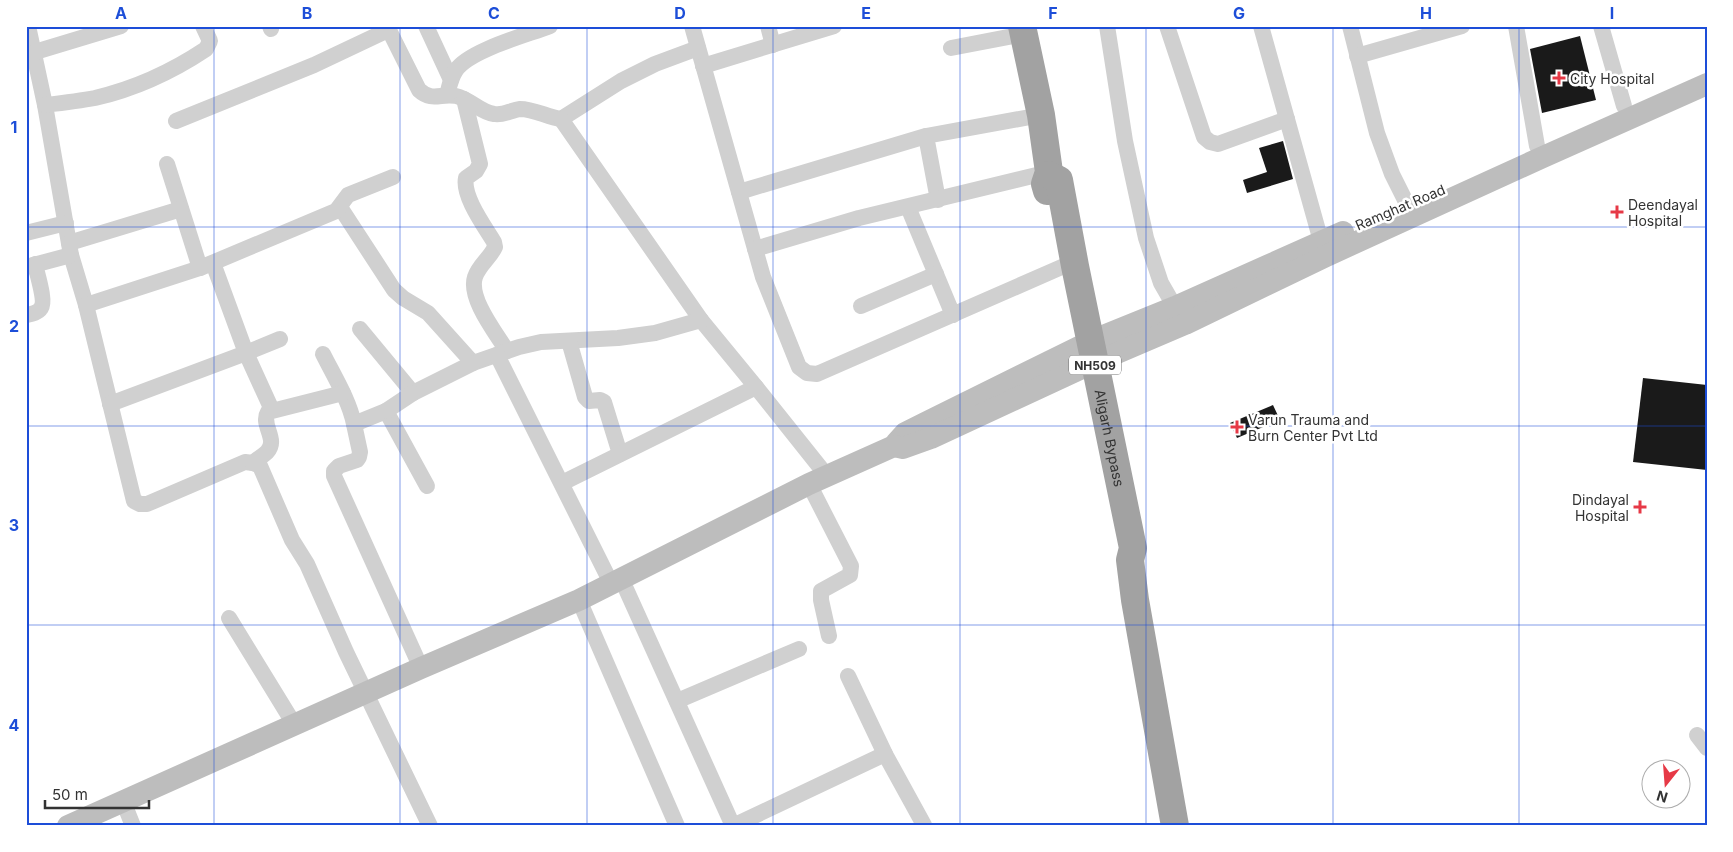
<svg xmlns="http://www.w3.org/2000/svg" width="1733" height="852" font-family="Inter,sans-serif">
  <rect width="100%" height="100%" fill="#fff"/>
  <!-- building -->
  <g fill="#1a1a1a">
    <polygon points="1580,36 1596,100 1542,113 1530,49"/>
    <polygon points="1283,141 1293,179 1247,193 1243,180 1267,172 1259,148"/>
    <polygon points="1643,378 1707,385 1707,470 1633,462"/>
    <polygon points="1273,405 1280,420 1237,438 1230,423"/>
  </g>
  <g fill="none" stroke-linecap="round" stroke-linejoin="round">
    <!-- minor -->
    <g stroke="#d0d0d0" stroke-width="16">
      <polyline points="28,26 45,105 71,255 86,305 134,501 140,504 147,504 245,462 253,463 260,466 292,540 307,564 346,652 430,826"/>
      <polyline points="270,26 271,29"/>
      <path d="M387 26 419 90C432 102 441 93 456 96 470 99 480 112 494 114 503 116 511 110 520 109 534 109 547 117 561 119L621 81 655 64 698 48"/>
      <polyline points="426,26 451,80"/>
      <polyline points="692,26 763,277 799,367 807,373 817,374 1064,266"/>
      <polyline points="768,26 773,45"/>
      <polyline points="1107,26 1125,141 1146,238 1161,283 1180,316"/>
      <polyline points="1167,26 1204,137 1210,142 1218,144 1287,119"/>
      <polyline points="1261,26 1324,252"/>
      <polyline points="1350,26 1377,133 1392,174 1413,216"/>
      <polyline points="1516,26 1537,146"/>
      <polyline points="1601,26 1624,106"/>
      <polyline points="951,48 1024,34"/>
      <polyline points="35,52 121,26"/>
      <polyline points="1357,56 1462,26"/>
      <polyline points="703,66 834,26"/>
      <path d="M447 95C449 87 451 77 456 70 470 50 527 35 550 26"/>
      <path d="M464 99 480 164 476 171 466 178C462 196 485 227 494 242L495 247C490 258 479 265 475 277 468 298 496 333 507 351"/>
      <path d="M45 105C62 103 79 101 95 98 134 89 173 71 206 49L210 41 203 26"/>
      <polyline points="561,119 701,320 756,387 827,476"/>
      <polyline points="176,121 314,65 388,30"/>
      <polyline points="167,164 200,268"/>
      <polyline points="739,192 926,136"/>
      <polyline points="938,200 926,136 1041,115"/>
      <polyline points="340,207 394,290 403,298 428,313 473,363 519,347 541,342 618,338 655,333 701,320"/>
      <polyline points="908,207 953,315"/>
      <polyline points="26,233 66,223"/>
      <polyline points="69,243 181,209"/>
      <polyline points="755,249 859,218 1049,172"/>
      <polyline points="213,263 246,353 272,410"/>
      <polyline points="26,267 71,255"/>
      <polyline points="86,305 200,268 336,211 348,195 393,177"/>
      <polyline points="861,306 936,274"/>
      <path d="M26 315C31 314 38 313 41 308 46 301 37 274 35 264"/>
      <polyline points="360,329 413,393 473,363"/>
      <polyline points="569,341 585,397 589,401 600,400 604,402 620,454"/>
      <path d="M323 354C334 376 349 400 354 424L386 411 427 486"/>
      <polyline points="497,355 611,583"/>
      <polyline points="110,404 246,353 280,339"/>
      <polyline points="386,411 413,393"/>
      <polyline points="354,424 360,452 359,457 357,460 339,466 334,471 334,476 421,668"/>
      <path d="M253 463C257 459 263 456 267 452 279 439 260 425 268 412L343 393"/>
      <polyline points="562,483 756,387"/>
      <polyline points="809,484 851,566 850,575 821,591 821,600 829,636"/>
      <polyline points="621,578 733,826"/>
      <polyline points="579,600 677,826"/>
      <polyline points="229,618 294,724"/>
      <polyline points="848,676 885,754 924,825"/>
      <polyline points="677,701 799,649"/>
      <polyline points="1697,735 1707,748"/>
      <polyline points="123,801 133,826"/>
      <polyline points="733,826 885,754"/>
    </g>
    <!-- secondary -->
    <g stroke="#bdbdbd" stroke-width="22">
      <polyline points="896,443 905,433 925,423 1091,341 1175,307 1343,232"/>
      <polyline points="68,826 421,668 579,600 809,484 894,446 903,448 931,438 1082,368 1185,324 1326,256 1543,157 1707,84"/>
    </g>
    <!-- trunk -->
    <g stroke="#a2a2a2" stroke-width="28">
      <polyline points="1022,26 1041,115 1049,172 1045,184 1047,191"/>
      <path id="s1" d="M1049 175 1059 180 1075 266 1133 548 1130 560 1135 600 1175 826"/>
    </g>
  </g>
  <!-- grid -->
  <path fill="none" stroke="#1d4ed8" stroke-width="1" stroke-opacity="0.55" d="M214 26V826M400 26V826M587 26V826M773 26V826M960 26V826M1146 26V826M1333 26V826M1519 26V826M26 227H1707M26 426H1707M26 625H1707"/>
  <!-- markers -->
  <g fill="#e63946" stroke="#fff" stroke-width="2">
    <path d="M1556.5 70.5h5v5h5v5h-5v5h-5v-5h-5v-5h5z"/>
    <path d="M1614.5 204.5h5v5h5v5h-5v5h-5v-5h-5v-5h5z"/>
    <path d="M1234.5 419.5h5v5h5v5h-5v5h-5v-5h-5v-5h5z"/>
    <path d="M1637.5 499.5h5v5h5v5h-5v5h-5v-5h-5v-5h5z"/>
  </g>
  <g text-anchor="middle" dominant-baseline="central" stroke-width="5" stroke-linejoin="round" paint-order="stroke">
    <!-- shield labels -->
    <rect fill="#fff" stroke="#707070" stroke-width="1" x="1069" y="355.5" width="52" height="19" rx="4"/>
    <g font-size="12" font-weight="bold" fill="#333">
      <text x="1095" y="365">NH509</text>
    </g>
    <!-- poi labels -->
    <g font-size="14" fill="#333" stroke="#fff" text-anchor="start">
      <text x="1570" y="78">City Hospital</text>
      <text x="1628" y="204">Deendayal<tspan x="1628" dy="16">Hospital</tspan></text>
      <text x="1248" y="419">Varun Trauma and<tspan x="1248" dy="16">Burn Center Pvt Ltd</tspan></text>
      <text x="1629" y="499" text-anchor="end">Dindayal<tspan x="1629" dy="16">Hospital</tspan></text>
    </g>
    <!-- street labels -->
    <g font-size="14" fill="#333" stroke="#fff">
      <text transform="translate(1400 207) rotate(-23)">Ramghat Road</text>
      <text stroke="none"><textPath href="#s1" startOffset="274">Aligarh Bypass</textPath></text>
    </g>
  </g>
  <!-- border -->
  <rect width="1733" height="852" fill="none" stroke="#ffffff" stroke-width="55"/>
  <!-- north arrow -->
  <g transform="translate(1666 784) rotate(197)"><circle r="24" fill="#ffffff" stroke="#adadad"/>
  <path d="M0-4L9 19L0 12L-9 19Z" fill="#e63946"/>
  <text y="-8" font-size="14" font-weight="bold" text-anchor="middle" fill="#333333">N</text>
  </g>
  <!-- scale -->
  <path d="M45 800v8h104v-8" fill="none" stroke="#333333" stroke-width="2.5"/>
  <text x="52" y="800" font-size="15" fill="#333333" stroke="#ffffff" stroke-width="4" paint-order="stroke">50 m</text>
  <rect x="28" y="28" width="1678" height="796" fill="none" stroke="#1d4ed8" stroke-width="2"/>
  <g font-size="16" text-anchor="middle" font-weight="bold" fill="#1d4ed8">
    <text x="121" y="19">A</text>
    <text x="307" y="19">B</text>
    <text x="494" y="19">C</text>
    <text x="680" y="19">D</text>
    <text x="866" y="19">E</text>
    <text x="1053" y="19">F</text>
    <text x="1239" y="19">G</text>
    <text x="1426" y="19">H</text>
    <text x="1612" y="19">I</text>
    <text x="14" y="133">1</text>
    <text x="14" y="332">2</text>
    <text x="14" y="531">3</text>
    <text x="14" y="731">4</text>
  </g>
</svg>
